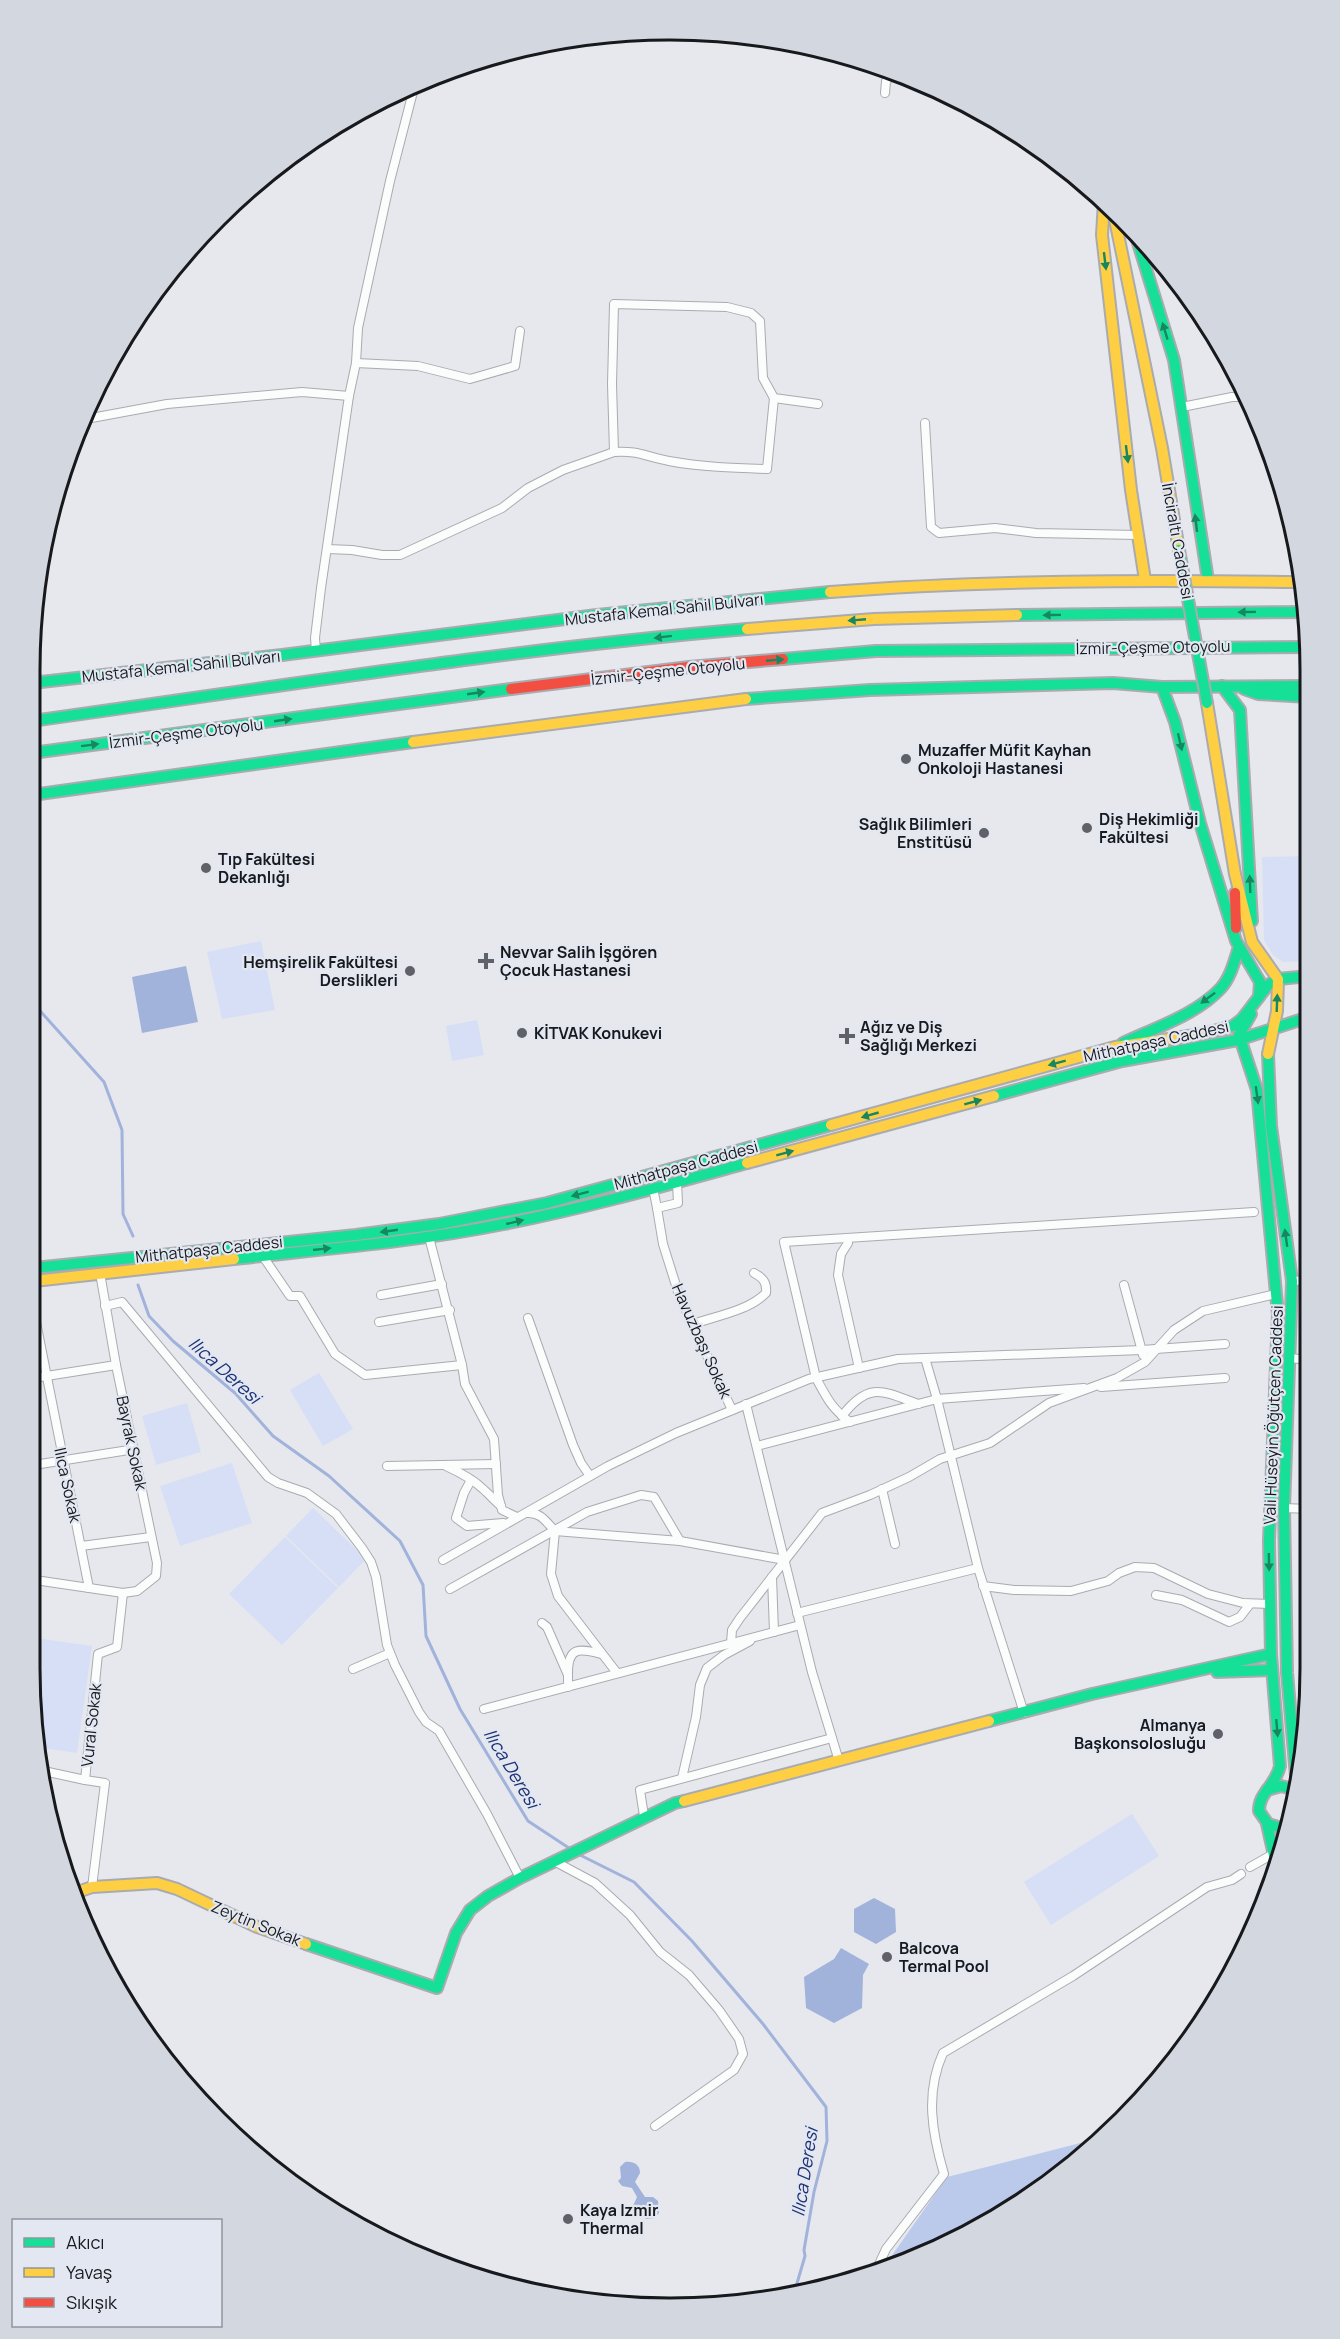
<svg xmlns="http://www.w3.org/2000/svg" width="1340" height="2339" font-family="Manrope,sans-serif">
  <rect width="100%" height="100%" fill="#e6e8ee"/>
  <!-- green -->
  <g fill="#d6dff6">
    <polygon points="1309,856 1309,961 1283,962 1273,955 1264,940 1262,857"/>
    <polygon points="261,941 275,1010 222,1019 207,952"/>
    <polygon points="477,1020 484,1055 452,1061 446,1026"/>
    <polygon points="319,1373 353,1429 323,1446 290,1390"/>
    <polygon points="187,1403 201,1452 156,1465 142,1416"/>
    <polygon points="232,1463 252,1523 180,1546 160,1486"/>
    <polygon points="313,1508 366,1559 339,1587 286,1536"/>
    <polygon points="285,1537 338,1588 282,1645 229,1594"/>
    <polygon points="35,1638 92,1646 77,1753 36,1747"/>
    <polygon points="1132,1814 1159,1856 1051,1925 1024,1882"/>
  </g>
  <!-- forest -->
  <polygon fill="#bbc9eb" points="1092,2140 1095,2143 1060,2177 990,2223 879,2274 947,2177"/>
  <!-- water -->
  <g fill="#a1b2db">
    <polygon points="186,966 198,1022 142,1033 132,977"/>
    <polygon points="874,1898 895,1909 896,1932 876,1944 854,1932 854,1909"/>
    <polygon points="841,1948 869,1964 863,1975 862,2008 834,2023 806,2008 804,1977 834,1959"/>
    <path d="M625 2162C633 2161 640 2164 640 2173L635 2182 645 2197H653L658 2201 659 2213 655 2218 646 2219 639 2213 635 2215 633 2206 637 2197 632 2188 622 2186 618 2181 621 2178 620 2167Z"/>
  </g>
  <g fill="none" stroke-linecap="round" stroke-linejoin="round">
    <!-- stream -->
    <g stroke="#a1b2db" stroke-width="3">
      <polyline points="33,1003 104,1082 122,1130 123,1214 133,1236"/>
      <polyline points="138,1285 149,1316 173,1341 235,1393 273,1436 329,1476 400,1541 423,1585 426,1636 460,1709 528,1821 572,1850"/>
      <polyline points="578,1854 634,1882 692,1941 763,2024 826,2107 827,2141 814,2192 804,2250 805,2256 793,2297"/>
    </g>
    <!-- street casing -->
    <g stroke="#aaabaf" stroke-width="10">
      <g id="street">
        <polyline points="780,41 792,43"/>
        <polyline points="885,93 886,81 895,73"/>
        <polyline points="356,363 418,366 470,379 515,366 520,331"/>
        <polyline points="1182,407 1232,397 1245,397"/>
        <polyline points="86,419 167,404 302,392 349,396"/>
        <polyline points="925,423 931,527 939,533 995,528 1036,533 1138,535"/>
        <path d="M614 452C637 450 647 457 669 461 701 467 734 468 767 469L774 398"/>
        <polyline points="327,549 352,550 382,555 400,555 502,508 528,488 563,470 614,452 612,384 614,304 727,307 751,313 760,321 763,378 774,398 818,404"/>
        <polyline points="316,651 315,638 321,588 349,396 356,363 358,328 390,181 415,84"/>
        <polyline points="677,1182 678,1203 657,1208 663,1244 679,1295 732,1410"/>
        <polyline points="653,1188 657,1208"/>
        <polyline points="846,1238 848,1243 841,1254 838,1275 859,1368"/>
        <polyline points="262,1255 290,1296 300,1296 335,1354 365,1375 462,1365 429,1237"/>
        <polyline points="1292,1281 1309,1280"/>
        <polyline points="1124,1285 1143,1355"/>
        <polyline points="381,1295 442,1284"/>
        <polyline points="105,1306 122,1302 268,1477 278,1483 307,1493 336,1514 362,1548 371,1562 376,1577 387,1645 395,1665 419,1712 426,1722 439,1731 487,1814 520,1878"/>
        <polyline points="34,1312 89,1588"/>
        <polyline points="528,1318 573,1445 581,1463 590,1476"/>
        <polyline points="379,1322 450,1310"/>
        <path d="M693 1324C716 1316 748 1311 766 1293 767 1282 763 1278 754 1273"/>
        <polyline points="925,1358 937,1399 1084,1388"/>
        <polyline points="1290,1358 1309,1360"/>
        <polyline points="462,1365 465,1384 494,1439 498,1495 502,1510 517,1517"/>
        <polyline points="34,1378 116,1365"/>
        <polyline points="1101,1387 1225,1378"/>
        <polyline points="746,1404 812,1672 839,1761"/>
        <path d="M842 1416C869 1381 883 1391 918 1404"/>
        <path d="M850 1422C831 1408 827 1398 816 1378L784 1242 1254 1212"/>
        <polyline points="757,1446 937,1399 978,1568 1024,1713"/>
        <polyline points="34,1465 135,1449"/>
        <polyline points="387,1466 496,1464"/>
        <path d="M446 1466C459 1472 473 1479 483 1489 489 1494 494 1500 501 1506"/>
        <polyline points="471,1480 464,1493 456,1518 467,1526 503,1523"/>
        <polyline points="882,1489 895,1544"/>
        <polyline points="1284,1508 1309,1509"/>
        <path d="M527 1513C541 1512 546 1522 555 1531L680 1541"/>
        <polyline points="555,1531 551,1574 558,1596 617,1673"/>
        <polyline points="81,1546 151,1537"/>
        <polyline points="443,1560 608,1466 676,1433 809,1379 898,1359 1142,1350 1225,1344"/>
        <polyline points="772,1577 774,1632"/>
        <polyline points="35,1580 123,1593 137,1591 156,1576 157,1563 116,1365 100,1273"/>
        <polyline points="983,1586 1014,1590 1071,1591 1108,1581 1119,1573 1135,1567 1154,1568 1208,1594 1243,1603 1270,1604"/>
        <polyline points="450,1589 587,1512 641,1495 654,1497 680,1541 785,1560"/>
        <polyline points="1156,1595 1182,1600 1229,1622 1240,1617 1250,1604"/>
        <polyline points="797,1613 978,1568"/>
        <polyline points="542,1623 547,1627 568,1675 568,1687"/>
        <polyline points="731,1643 732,1630 740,1618 822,1513 870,1495 909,1477 940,1459 990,1443 1049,1403 1117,1378 1145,1362 1174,1330 1203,1311 1276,1294"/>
        <polyline points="353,1669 390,1653"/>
        <path d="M568 1673C568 1647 579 1648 601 1654"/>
        <polyline points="484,1709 800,1625"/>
        <polyline points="39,1770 85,1780"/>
        <polyline points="682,1778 696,1717 700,1685 707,1668 724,1655 750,1641"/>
        <polyline points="43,1785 45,1771"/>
        <polyline points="644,1816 640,1790 832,1738"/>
        <polyline points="554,1861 595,1883 630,1915 660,1952 689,1975 719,2010 739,2039 743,2054 734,2070 655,2126"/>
        <polyline points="1250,1867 1273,1854"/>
        <polyline points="92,1887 105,1783 85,1780 98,1654 117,1647 123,1593"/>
        <path d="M874 2275 886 2249 944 2174C932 2133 925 2093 943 2053L1073 1976 1207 1887 1232 1880 1241 1874"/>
      </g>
    </g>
    <!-- fast casing -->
    <g stroke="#aaabaf" stroke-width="14">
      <g id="fast">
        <polyline points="1135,233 1174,360 1208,580"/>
        <polyline points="1017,615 1306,612"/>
        <polyline points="783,659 876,651 1309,647"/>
        <polyline points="32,683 282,655 597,615 830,592"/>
        <polyline points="1222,686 1240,710 1252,921"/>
        <polyline points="1162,687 1175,722 1200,823 1236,941 1260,982 1259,997"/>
        <polyline points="1244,689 1258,694 1309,697"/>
        <polyline points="746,699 870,690 1113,683 1162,687 1309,686"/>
        <path d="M32 721C270 688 508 649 747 629"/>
        <polyline points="32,753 511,689"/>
        <polyline points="32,795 413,742"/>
        <path d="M1251 1014 1239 1035 1257 1090 1278 1315 1269 1541 1271 1654 1280 1766C1275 1787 1259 1792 1259 1811L1268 1824 1285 1829"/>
        <polyline points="1202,1034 1233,1026 1242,1019 1268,985 1278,979 1309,976"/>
        <path d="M1123 1043C1155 1028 1196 1015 1221 988 1230 978 1234 963 1238 950"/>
        <polyline points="1268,1054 1271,1126 1292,1281 1284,1508 1287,1673 1296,1776"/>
        <polyline points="994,1096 1122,1061 1238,1040 1309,1017"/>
        <path d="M234 1259C324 1249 415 1242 504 1224 586 1208 667 1185 747 1163"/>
        <polyline points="34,1268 356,1235 439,1224 547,1203 831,1125"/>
        <polyline points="1217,1672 1272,1670"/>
        <polyline points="989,1721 1092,1694 1271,1654"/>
        <polyline points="1267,1790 1281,1786 1293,1789"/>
        <polyline points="1267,1824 1277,1869"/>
        <polyline points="306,1944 437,1988 456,1933 470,1910 488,1896 520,1878 675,1803 684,1801"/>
      </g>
    </g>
    <!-- slow casing -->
    <g stroke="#aaabaf" stroke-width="14">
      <g id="slow">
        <polyline points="1104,202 1102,235 1131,490 1145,580"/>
        <polyline points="1113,210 1162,448 1179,550"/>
        <path d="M830 592C986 580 1143 580 1299 582"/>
        <polyline points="747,629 874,619 1017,615"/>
        <polyline points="1207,703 1235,874 1252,942 1278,979 1277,1011 1268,1054"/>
        <polyline points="413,742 746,699"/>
        <polyline points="831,1125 1115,1047 1202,1034"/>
        <polyline points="747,1163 994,1096"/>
        <polyline points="34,1281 234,1259"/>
        <polyline points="684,1801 989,1721"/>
        <polyline points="72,1894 92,1887 157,1883 177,1889 257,1927 306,1944"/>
      </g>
    </g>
    <!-- jam casing -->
    <g stroke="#aaabaf" stroke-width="14">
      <g id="jam">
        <polyline points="511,689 689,667 783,659"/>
        <polyline points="1235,893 1236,928"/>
      </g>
    </g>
    <!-- street -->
    <use href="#street" stroke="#fbfcfc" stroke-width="8"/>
    <!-- fast -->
    <use href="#fast" stroke="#16e098" stroke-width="10"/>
    <!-- slow -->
    <use href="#slow" stroke="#ffcf43" stroke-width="10"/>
    <!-- jam -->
    <use href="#jam" stroke="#f24e42" stroke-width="10"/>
    <!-- fast-bridge casing -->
    <g stroke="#aaabaf" stroke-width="14" stroke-linecap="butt">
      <polyline id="fast-bridge" points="1179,550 1207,703"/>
    </g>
    <!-- fast-bridge -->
    <use href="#fast-bridge" stroke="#16e098" stroke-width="10"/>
  </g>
  <!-- one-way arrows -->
  <defs><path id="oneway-solid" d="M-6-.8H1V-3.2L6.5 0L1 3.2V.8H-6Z" transform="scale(1.5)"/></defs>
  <g fill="#178661">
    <use href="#oneway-solid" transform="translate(1105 261) rotate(83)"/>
    <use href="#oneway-solid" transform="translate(1165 331) rotate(-107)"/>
    <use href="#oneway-solid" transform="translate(1127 454) rotate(83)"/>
    <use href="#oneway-solid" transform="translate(1196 523) rotate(-97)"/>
    <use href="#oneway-solid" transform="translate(1247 612) rotate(179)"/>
    <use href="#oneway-solid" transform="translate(1052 615) rotate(179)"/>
    <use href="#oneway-solid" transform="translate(857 620) rotate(175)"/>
    <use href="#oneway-solid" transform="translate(663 637) rotate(173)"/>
    <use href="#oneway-solid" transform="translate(775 660) rotate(-5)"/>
    <use href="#oneway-solid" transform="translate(476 693) rotate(-8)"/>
    <use href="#oneway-solid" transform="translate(283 720) rotate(-8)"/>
    <use href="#oneway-solid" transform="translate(1180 742) rotate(77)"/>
    <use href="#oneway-solid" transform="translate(90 745) rotate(-7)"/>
    <use href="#oneway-solid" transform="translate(1250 884) rotate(-92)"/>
    <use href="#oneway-solid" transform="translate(1208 998) rotate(143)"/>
    <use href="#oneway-solid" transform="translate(1277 1003) rotate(-88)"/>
    <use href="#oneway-solid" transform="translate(1057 1063) rotate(165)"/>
    <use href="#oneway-solid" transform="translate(1257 1095) rotate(82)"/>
    <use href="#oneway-solid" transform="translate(973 1102) rotate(-15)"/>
    <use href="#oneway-solid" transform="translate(870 1115) rotate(164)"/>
    <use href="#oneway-solid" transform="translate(785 1153) rotate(-15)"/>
    <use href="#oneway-solid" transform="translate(580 1194) rotate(165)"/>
    <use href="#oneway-solid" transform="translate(515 1222) rotate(-13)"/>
    <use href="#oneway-solid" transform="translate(389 1231) rotate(172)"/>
    <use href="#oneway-solid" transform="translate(1286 1238) rotate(-98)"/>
    <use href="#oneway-solid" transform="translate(322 1249) rotate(-6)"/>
    <use href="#oneway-solid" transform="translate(1269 1562) rotate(89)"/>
    <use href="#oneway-solid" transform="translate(1277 1728) rotate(85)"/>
  </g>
  <!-- markers -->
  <g fill="#606166" stroke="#e2e7f1" stroke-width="2">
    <circle cx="906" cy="759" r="6"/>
    <circle cx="1087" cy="828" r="6"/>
    <circle cx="984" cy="833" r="6"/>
    <circle cx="206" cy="868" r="6"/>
    <path d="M483 952h6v6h6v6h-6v6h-6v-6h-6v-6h6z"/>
    <circle cx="410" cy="971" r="6"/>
    <circle cx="522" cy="1033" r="6"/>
    <path d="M844 1027h6v6h6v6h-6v6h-6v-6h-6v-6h6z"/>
    <circle cx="1218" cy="1734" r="6"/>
    <circle cx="887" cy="1957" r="6"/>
    <circle cx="568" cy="2219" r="6"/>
  </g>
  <g text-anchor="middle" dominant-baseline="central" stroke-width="4.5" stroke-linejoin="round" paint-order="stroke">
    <!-- street labels -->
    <g font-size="16" fill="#18191d" stroke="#e2e7f1">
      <text transform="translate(1178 541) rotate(80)">İnciraltı Caddesi</text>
      <text transform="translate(664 609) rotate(-6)">Mustafa Kemal Sahil Bulvarı</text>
      <text transform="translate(1153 647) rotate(-1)">İzmir-Çeşme Otoyolu</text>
      <text transform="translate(181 666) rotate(-6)">Mustafa Kemal Sahil Bulvarı</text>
      <text transform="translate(668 671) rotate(-6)">İzmir-Çeşme Otoyolu</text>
      <text transform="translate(186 733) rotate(-7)">İzmir-Çeşme Otoyolu</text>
      <text transform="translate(1156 1041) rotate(-12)">Mithatpaşa Caddesi</text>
      <text transform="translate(686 1165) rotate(-15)">Mithatpaşa Caddesi</text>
      <text transform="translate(209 1249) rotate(-6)">Mithatpaşa Caddesi</text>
      <text transform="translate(702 1341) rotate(66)">Havuzbaşı Sokak</text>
      <text transform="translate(1273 1415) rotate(-88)">Vali Hüseyin Öğütçen Caddesi</text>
      <text transform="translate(132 1443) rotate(78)">Bayrak Sokak</text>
      <text transform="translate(68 1485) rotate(78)">Ilıca Sokak</text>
      <text transform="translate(91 1725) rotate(-84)">Vural Sokak</text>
      <text transform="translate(256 1923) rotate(22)">Zeytin Sokak</text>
    </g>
    <!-- poi labels -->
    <g font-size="16" font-weight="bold" fill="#18191d" stroke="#e2e7f1" text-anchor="start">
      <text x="918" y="750">Muzaffer Müfit Kayhan<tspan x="918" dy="18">Onkoloji Hastanesi</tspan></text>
      <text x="1099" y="819">Diş Hekimliği<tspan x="1099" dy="18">Fakültesi</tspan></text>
      <text x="972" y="824" text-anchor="end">Sağlık Bilimleri<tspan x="972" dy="18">Enstitüsü</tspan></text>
      <text x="218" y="859">Tıp Fakültesi<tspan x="218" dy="18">Dekanlığı</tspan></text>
      <text x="500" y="952">Nevvar Salih İşgören<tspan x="500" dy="18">Çocuk Hastanesi</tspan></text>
      <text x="398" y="962" text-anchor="end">Hemşirelik Fakültesi<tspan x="398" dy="18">Derslikleri</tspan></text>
      <text x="860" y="1027">Ağız ve Diş<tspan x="860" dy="18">Sağlığı Merkezi</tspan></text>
      <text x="534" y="1033">KİTVAK Konukevi</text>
      <text x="1206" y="1725" text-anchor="end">Almanya<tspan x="1206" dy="18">Başkonsolosluğu</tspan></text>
      <text x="899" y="1948">Balcova<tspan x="899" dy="18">Termal Pool</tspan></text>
      <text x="580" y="2210">Kaya Izmir<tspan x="580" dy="18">Thermal</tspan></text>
    </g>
    <!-- water labels -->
    <g font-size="18" font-style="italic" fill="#1d3274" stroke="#e2e7f1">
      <text transform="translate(225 1370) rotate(42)">Ilıca Deresi</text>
      <text transform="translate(512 1768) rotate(59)">Ilıca Deresi</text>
      <text transform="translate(804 2172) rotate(-81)">Ilıca Deresi</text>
    </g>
  </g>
  <!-- crop -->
  <path d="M0 0H1340V2339H0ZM670 40H670A630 630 0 0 1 1300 670V1668A630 630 0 0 1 670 2298H670A630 630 0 0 1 40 1668V670A630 630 0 0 1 670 40Z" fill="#d2d7e0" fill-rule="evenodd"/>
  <path fill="none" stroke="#18191d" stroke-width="3" d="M670 40H670A630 630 0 0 1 1300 670V1668A630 630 0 0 1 670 2298H670A630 630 0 0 1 40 1668V670A630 630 0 0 1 670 40Z"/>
  <!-- legend -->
  <rect x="12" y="2219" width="210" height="108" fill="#e2e7f1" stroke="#91959c" stroke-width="1.5"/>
  <rect x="24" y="2238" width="30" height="9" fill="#16e098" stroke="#91959c" stroke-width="1.5"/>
  <text x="66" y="2249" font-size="18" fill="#18191d">Akıcı</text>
  <rect x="24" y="2268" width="30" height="9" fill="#ffcf43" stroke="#91959c" stroke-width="1.5"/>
  <text x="66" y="2279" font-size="18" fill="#18191d">Yavaş</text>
  <rect x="24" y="2298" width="30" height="9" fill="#f24e42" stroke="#91959c" stroke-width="1.5"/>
  <text x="66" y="2309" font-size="18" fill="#18191d">Sıkışık</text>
</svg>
